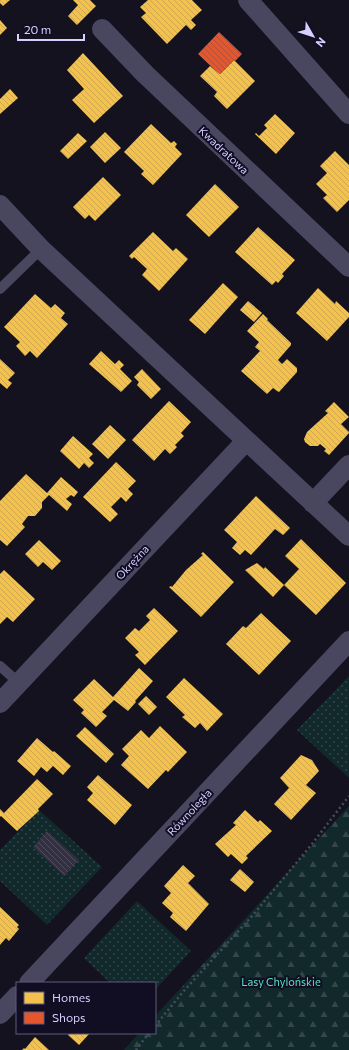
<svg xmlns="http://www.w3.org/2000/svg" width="349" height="1050" font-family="Commissioner,sans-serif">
  <defs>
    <pattern id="grass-dots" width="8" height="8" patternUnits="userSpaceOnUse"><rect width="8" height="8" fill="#11292b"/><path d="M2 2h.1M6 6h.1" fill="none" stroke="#33474b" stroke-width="1.8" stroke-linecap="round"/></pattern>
    <pattern id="forest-firs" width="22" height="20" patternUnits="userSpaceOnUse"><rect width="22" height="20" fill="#11292b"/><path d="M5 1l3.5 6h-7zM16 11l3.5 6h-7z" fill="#33474b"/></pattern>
    <pattern id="homes-back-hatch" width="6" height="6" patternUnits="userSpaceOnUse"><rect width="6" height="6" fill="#f2c14e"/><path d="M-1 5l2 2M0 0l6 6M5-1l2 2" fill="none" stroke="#cea74e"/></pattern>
    <pattern id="shops-back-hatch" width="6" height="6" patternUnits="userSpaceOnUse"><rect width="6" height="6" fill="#e4572e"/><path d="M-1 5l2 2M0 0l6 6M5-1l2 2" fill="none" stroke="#b35037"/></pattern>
    <pattern id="building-back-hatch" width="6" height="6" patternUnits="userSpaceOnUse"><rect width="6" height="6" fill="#323041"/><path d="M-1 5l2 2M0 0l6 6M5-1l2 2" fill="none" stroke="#4f4d5e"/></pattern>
  </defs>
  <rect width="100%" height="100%" fill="#14121e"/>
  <!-- grass -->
  <g fill="url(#grass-dots)">
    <polygon points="349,676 349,778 297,730"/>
    <polygon points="38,809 102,867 47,925 0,881 0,850 38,811"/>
    <polygon points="137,901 191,951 155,990 155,983 110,983 84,958"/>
  </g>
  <!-- forest -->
  <polygon fill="url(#forest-firs)" points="349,806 349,1050 124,1050 139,1033 155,1033 155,1016"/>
  <!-- homes -->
  <g fill="url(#homes-back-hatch)">
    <polygon points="0,0 10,0 3,6 0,3"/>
    <polygon points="73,0 90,0 96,6 77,25 68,16 78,5"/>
    <polygon points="148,0 192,0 202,10 191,20 196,25 191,30 186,25 167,44 141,17 146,13 140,7"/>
    <polygon points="0,20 7,28 0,35"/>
    <polygon points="83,53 123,96 94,123 72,100 84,89 67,70"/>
    <polygon points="234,60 255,81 227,109 214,96 217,92 200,76 210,66 220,74"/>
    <polygon points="10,89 18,98 0,114 0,99"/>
    <polygon points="275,114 295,133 276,154 255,134 256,133 259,136 267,128 264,125"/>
    <polygon points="151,124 171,143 174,141 177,144 175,147 182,154 153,185 141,174 144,171 124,152"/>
    <polygon points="105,132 121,148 105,163 90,147"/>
    <polygon points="78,133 87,141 68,159 60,151"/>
    <polygon points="335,151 349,165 349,200 337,212 323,198 327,195 316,184 327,173 320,166"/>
    <polygon points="103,177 121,195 95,221 89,215 85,219 73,207"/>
    <polygon points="215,184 239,207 209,237 186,215"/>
    <polygon points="258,227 295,260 282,274 284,276 278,283 276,281 272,285 235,252"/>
    <polygon points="153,232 173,251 176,248 188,259 159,291 142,275 147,269 134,257 132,259 129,256"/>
    <polygon points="223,283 238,297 205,334 189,320"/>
    <polygon points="318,288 335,304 336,301 349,313 349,317 327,341 296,313"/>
    <polygon points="35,294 51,308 55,304 65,313 61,318 68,324 37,358 30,351 25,356 16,346 20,342 4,327"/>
    <polygon points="248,301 262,313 254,322 240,310"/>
    <polygon points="263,314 268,319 267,320 291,343 291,345 278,360 282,364 287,359 297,368 297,372 279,392 277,391 273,388 267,394 241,371 260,351 255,347 259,342 247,331"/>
    <polygon points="101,351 115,364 119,360 124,365 120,369 132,381 121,392 89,364"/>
    <polygon points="0,359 15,373 8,380 12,383 7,389 0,383"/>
    <polygon points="142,369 161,389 151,399 137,385 139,382 134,377"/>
    <polygon points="169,401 191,422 181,433 184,436 175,445 177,447 170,454 165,449 154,461 132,440"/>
    <polygon points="334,402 349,417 341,424 349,432 349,433 329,455 324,451 326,449 320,444 318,446 310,446 305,442 304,439 307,432 328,413 325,411"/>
    <polygon points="110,425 126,440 108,459 92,444"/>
    <polygon points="73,436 93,454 89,458 94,463 89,468 84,463 79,469 60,451"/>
    <polygon points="116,462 136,481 128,489 133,494 126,502 121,497 111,507 118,514 110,522 83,497"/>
    <polygon points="26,474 47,493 61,477 78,492 74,497 71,495 66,499 72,504 67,511 49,495 42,502 42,508 35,516 28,516 22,524 25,527 7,546 0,540 0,501"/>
    <polygon points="256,496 290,528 283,535 275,529 251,555 245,550 240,555 232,548 237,542 224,530"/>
    <polygon points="301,539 346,583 316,615 284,585 299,569 285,556"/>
    <polygon points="39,540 61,561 52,570 43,562 38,567 25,554"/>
    <polygon points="203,552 234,582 201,617 169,587 171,586 172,587 186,570 203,555 201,554"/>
    <polygon points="257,563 264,569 265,567 284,585 273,597 245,570"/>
    <polygon points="4,570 35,599 13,622 7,617 0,624 0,574"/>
    <polygon points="154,608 178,631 145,665 135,655 139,652 125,638 135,628 139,631 150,620 146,616"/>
    <polygon points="261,613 291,641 259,675 226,644 243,626 246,628"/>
    <polygon points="139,668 153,681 135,701 136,702 128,711 114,700 102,712 107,716 96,727 81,713 84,710 73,700 94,679 113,697"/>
    <polygon points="184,678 223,714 207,731 200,723 195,728 182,717 185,715 166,697"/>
    <polygon points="146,696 157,707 149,715 138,704"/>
    <polygon points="160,726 187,752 168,772 166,770 148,789 121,765 129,756 122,749 141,730 149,738"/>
    <polygon points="85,727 114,754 106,763 76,736"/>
    <polygon points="37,738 53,752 54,751 71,766 63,775 53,766 47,772 41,767 34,776 17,761"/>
    <polygon points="301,755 312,760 319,771 306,785 316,793 291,820 274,804 289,788 280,778"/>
    <polygon points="98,775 132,805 115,825 87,800 93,793 87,787"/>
    <polygon points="37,779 53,794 38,809 39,811 17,831 1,816 0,817 0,809 4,813"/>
    <polygon points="245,810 258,822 260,820 272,831 246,856 248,858 242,864 231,854 228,857 215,844 236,825 233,823"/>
    <polygon points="183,865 195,876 188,883 209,904 186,931 170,917 173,913 162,903 171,893 164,886"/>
    <polygon points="240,869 254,882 245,892 230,880"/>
    <polygon points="0,907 19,925 17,927 19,929 9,941 6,938 0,945"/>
    <polygon points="70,1033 90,1033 79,1045 68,1035"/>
    <polygon points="35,1037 49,1050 22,1050 24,1048 25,1049"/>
  </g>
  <!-- shops -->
  <polygon fill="url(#shops-back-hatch)" points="219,32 242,54 235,61 234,60 220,74 218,73 198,54"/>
  <!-- building -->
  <polygon fill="url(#building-back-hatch)" points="47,831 79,860 64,876 33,847"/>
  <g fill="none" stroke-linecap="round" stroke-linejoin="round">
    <!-- path -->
    <g stroke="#424f5e" stroke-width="2.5" stroke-dasharray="2 3" stroke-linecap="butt">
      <polyline points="155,1026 182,993 253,915 312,844 349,796"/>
      <polyline points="136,1050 149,1033"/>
    </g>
    <!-- lane -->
    <g stroke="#48475f" stroke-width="10">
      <polyline points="0,289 41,249"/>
      <polyline points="0,666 19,683"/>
    </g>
    <!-- street -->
    <g stroke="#48475f" stroke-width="20">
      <polyline points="248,0 349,114"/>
      <polyline points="102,29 145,74 349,267"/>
      <polyline points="0,205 41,249 349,536"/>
      <polyline points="313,503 349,465"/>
      <polyline points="0,703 246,441"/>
      <polyline points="29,983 349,641"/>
      <polyline points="0,1014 17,996"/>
    </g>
  </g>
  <g text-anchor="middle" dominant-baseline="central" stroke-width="4" stroke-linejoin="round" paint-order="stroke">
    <!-- street labels -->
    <g font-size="11" fill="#d6cfff" stroke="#110d23">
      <text transform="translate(224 150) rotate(43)">Kwadratowa</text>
      <text transform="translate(132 562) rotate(-47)">Okrężna</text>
      <text transform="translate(189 812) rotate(-47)">Równoległa</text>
    </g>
    <!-- park labels -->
    <g font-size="11" fill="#58e2c2" stroke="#110d23">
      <text x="281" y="981">Lasy Chylońskie</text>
    </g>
  </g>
  <!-- legend -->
  <rect x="16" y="982" width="140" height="52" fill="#110d23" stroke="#605b7b"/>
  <rect x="24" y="992" width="20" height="12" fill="#f2c14e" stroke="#605b7b"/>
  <text x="52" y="1002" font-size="12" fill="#d6cfff">Homes</text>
  <rect x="24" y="1012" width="20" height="12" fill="#e4572e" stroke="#605b7b"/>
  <text x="52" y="1022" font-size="12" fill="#d6cfff">Shops</text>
  <!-- north arrow -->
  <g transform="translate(313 36) rotate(129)" stroke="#110d23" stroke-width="3" paint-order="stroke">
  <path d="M0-3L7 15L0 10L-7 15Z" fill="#d6cfff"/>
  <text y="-6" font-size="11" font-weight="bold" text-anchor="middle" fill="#d6cfff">N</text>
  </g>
  <!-- scale -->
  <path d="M18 34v6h66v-6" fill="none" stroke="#d6cfff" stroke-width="2"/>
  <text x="24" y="34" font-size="12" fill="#d6cfff" stroke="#110d23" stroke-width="3" paint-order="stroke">20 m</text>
</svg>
